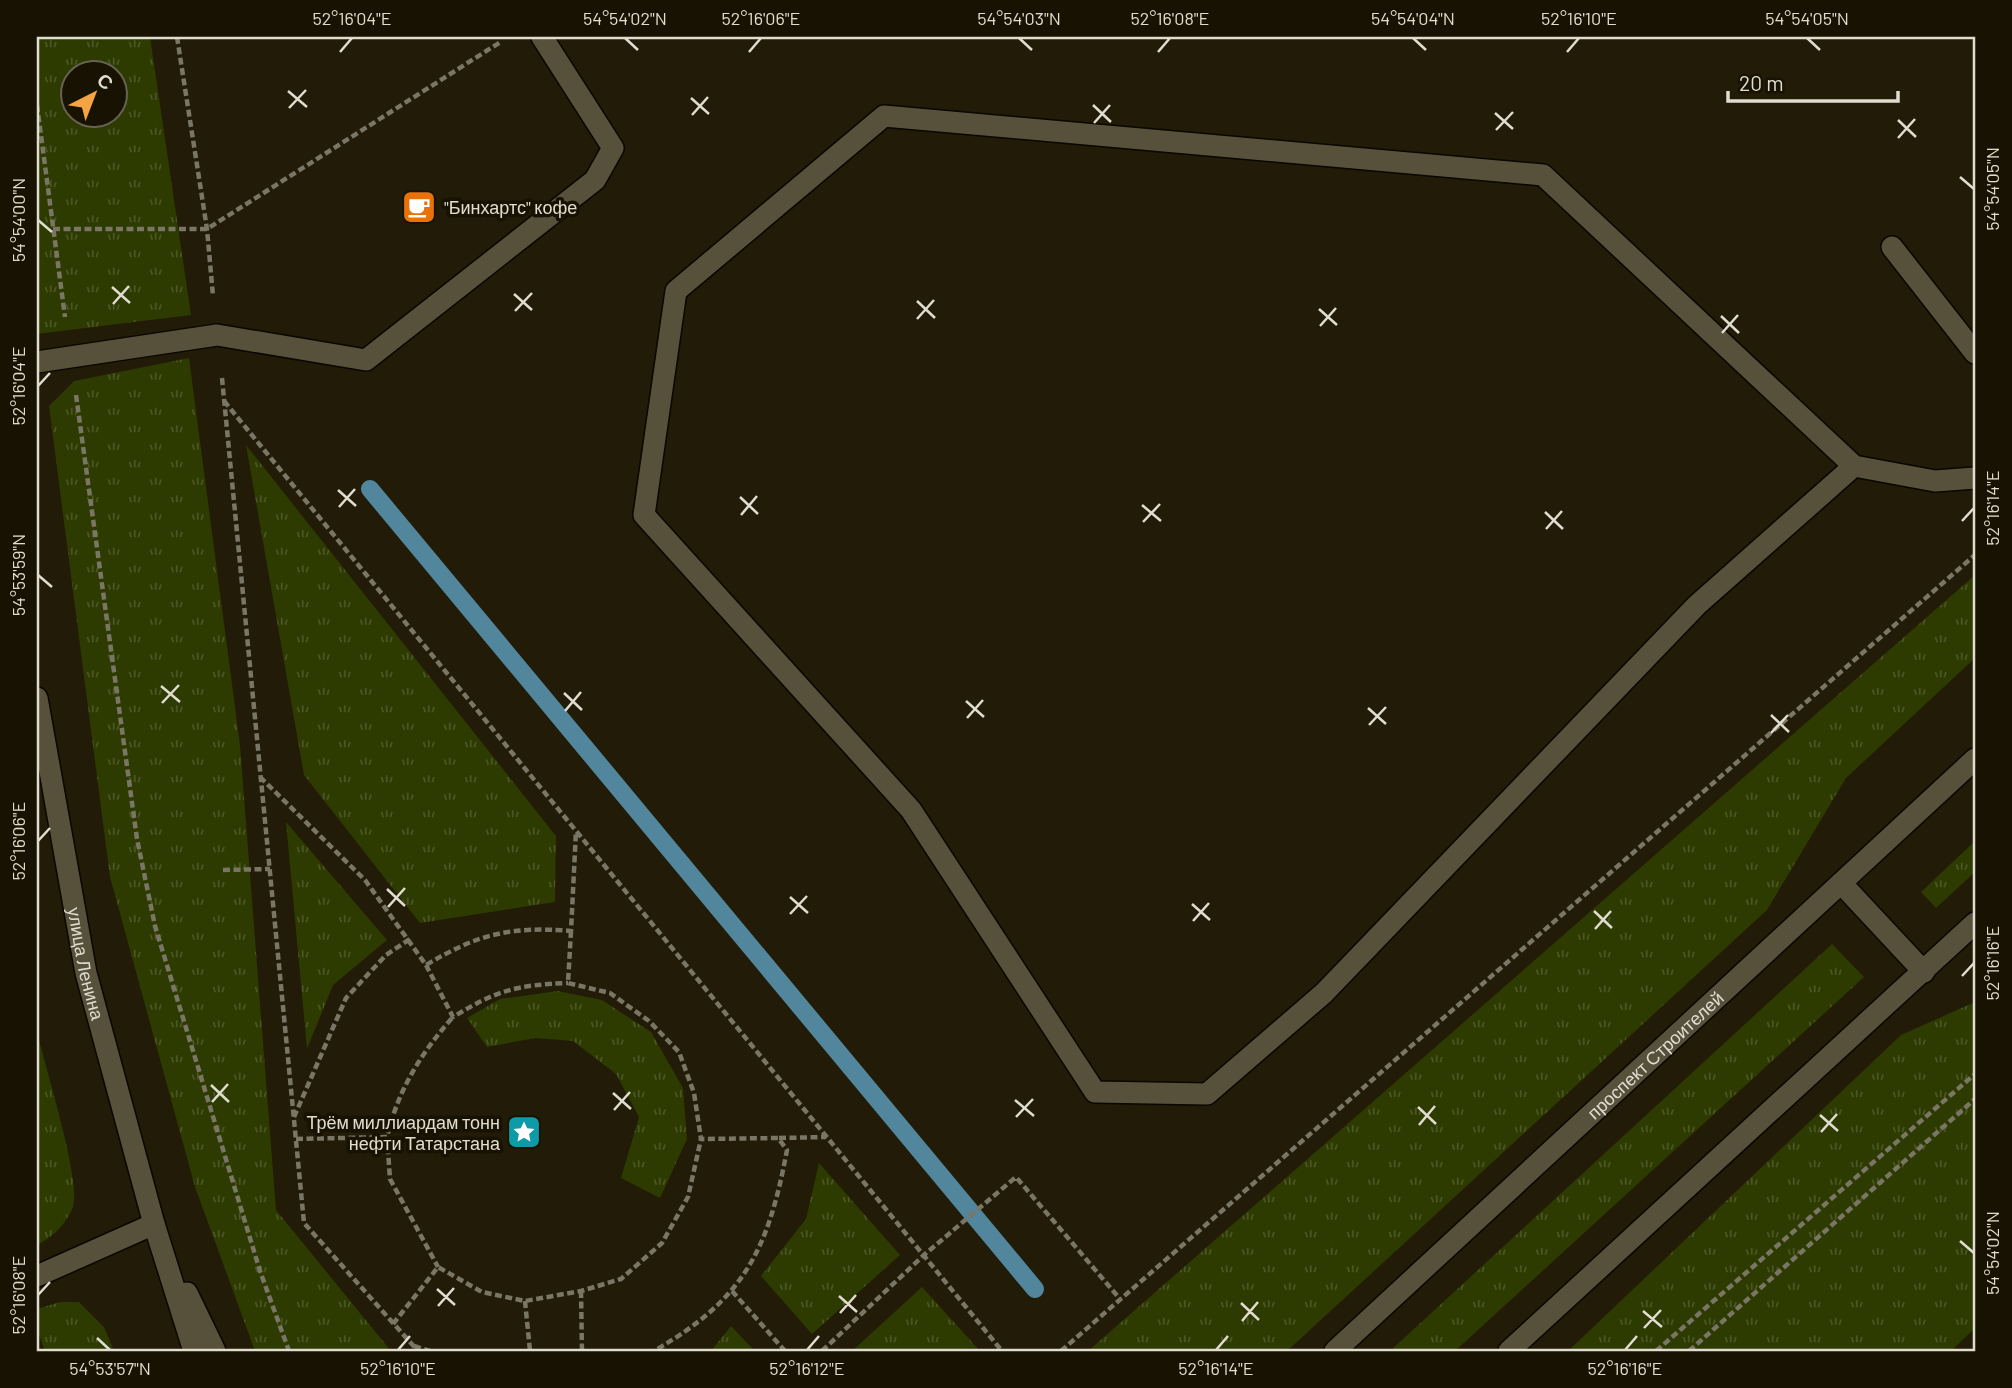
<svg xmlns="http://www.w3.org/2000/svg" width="2012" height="1388" font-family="Barlow,sans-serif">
  <defs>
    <pattern id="grass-tufts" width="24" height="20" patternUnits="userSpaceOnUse" patternTransform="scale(1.75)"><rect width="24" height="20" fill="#2d3a00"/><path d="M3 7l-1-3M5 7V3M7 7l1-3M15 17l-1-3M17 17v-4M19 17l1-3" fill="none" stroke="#4b5624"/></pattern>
  </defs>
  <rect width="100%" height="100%" fill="#211b07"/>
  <!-- grass -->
  <g fill="url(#grass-tufts)" fill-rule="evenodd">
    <path d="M37 37H150L191 315 37 334ZM74 74H116V116H74Z"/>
    <polygon points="189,358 240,745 276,1210 391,1351 255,1351 195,1187 110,877 49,406 74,381"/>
    <polygon points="246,445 556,836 555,902 420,923 304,775"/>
    <polygon points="1975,575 1975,658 1846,778 1767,910 1287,1351 1088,1351"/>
    <polygon points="286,822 387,940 333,985 307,1049"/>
    <polygon points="1975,841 1975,872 1936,908 1921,892"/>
    <polygon points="1832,944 1864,977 1455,1351 1390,1351"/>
    <polygon points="558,991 602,1000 651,1032 683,1088 687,1139 660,1198 621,1178 639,1117 616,1074 573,1041 535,1038 487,1047 467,1018 500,999"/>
    <polygon points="1975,1002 1975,1328 1951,1351 1568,1351 1901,1035"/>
    <path d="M37 1032C44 1063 82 1183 73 1207 66 1224 53 1237 37 1245Z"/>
    <polygon points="819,1163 900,1255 812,1334 761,1276 806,1219"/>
    <polygon points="922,1287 980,1351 852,1351"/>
    <polygon points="60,1302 79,1302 104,1327 114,1351 45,1351 37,1330 37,1309"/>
    <polygon points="731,1326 755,1351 711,1351"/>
  </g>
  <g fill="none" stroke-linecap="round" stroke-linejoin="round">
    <!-- stream -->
    <polyline stroke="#51869c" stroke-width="18" points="370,489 1035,1289"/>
    <!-- lane casing -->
    <g stroke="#0a0600" stroke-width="24">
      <g id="lane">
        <polyline points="1892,247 1975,353"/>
        <polyline points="37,362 217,335 366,360 595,180 613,148 542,37"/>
        <polyline points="1854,466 1697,605 1324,993 1207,1094 1095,1092 911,810 644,515 676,291 884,116 1543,175 1854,466 1935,481 1975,478"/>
        <polyline points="37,1276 154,1224"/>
      </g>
    </g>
    <!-- secondary casing -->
    <g stroke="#0a0600" stroke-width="24">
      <g id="secondary">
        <path id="s1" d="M37 698 86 973 154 1224 194 1351"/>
        <polyline points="1841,883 1924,972"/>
        <polyline points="187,1293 215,1351"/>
        <path id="s2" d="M1335 1351 1975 759"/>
        <polyline points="1509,1351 1975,923"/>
      </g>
    </g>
    <!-- path -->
    <g stroke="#7a7665" stroke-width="4.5" stroke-dasharray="7 3.5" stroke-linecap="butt">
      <polyline points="177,37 207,229 213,296"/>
      <polyline points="37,105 65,317"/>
      <polyline points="53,229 207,229 502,41"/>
      <polyline points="222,378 304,1223 418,1351"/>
      <polyline points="76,395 137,839 155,926 260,1271 289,1351"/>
      <polyline points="224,401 1002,1351"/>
      <path d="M260 777 365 880 426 965C478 934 510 926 571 931L576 831"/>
      <polyline points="223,870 270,869"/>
      <path d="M571 931 568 983 610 993 649 1021 679 1052 694 1093 701 1139 778 1138 787 1150C768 1251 744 1299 654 1351"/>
      <path d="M426 965 453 1017C497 990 517 985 568 983"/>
      <polyline points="294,1117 346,998 386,955 410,939"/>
      <polyline points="387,1137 390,1179 438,1267"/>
      <polyline points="779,1138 826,1137"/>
      <path d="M296 1139 387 1137C398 1090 421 1053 453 1017"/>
      <polyline points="581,1291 582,1351"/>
      <polyline points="732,1291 785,1351"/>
      <polyline points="525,1301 530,1351"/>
      <polyline points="393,1324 438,1267 482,1292 525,1301 581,1291 621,1279 662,1243 688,1197 701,1139"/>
      <polyline points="414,1346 430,1351"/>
      <polyline points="822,1351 924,1255 1016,1177 1120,1299"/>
      <polyline points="1061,1351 1975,555"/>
      <polyline points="1656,1351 1975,1074"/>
      <polyline points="1689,1351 1975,1099"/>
    </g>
    <!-- lane -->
    <use href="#lane" stroke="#57513b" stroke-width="21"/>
    <!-- secondary -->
    <use href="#secondary" stroke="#57513b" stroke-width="21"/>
  </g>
  <!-- ticks -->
  <path fill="none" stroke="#e0ddd0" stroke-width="2.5" d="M625 38 638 50M1019 38 1032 50M1413 38 1426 50M1807 38 1820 50M340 52 352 38M749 52 761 38M1158 52 1170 38M1567 52 1579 38M288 91 307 107M691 98 709 114M1093 105 1111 122M289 108 306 90M1495 113 1513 129M692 115 708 97M1898 120 1916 137M1094 123 1110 105M1496 130 1513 112M1898 138 1915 119M1960 177 1974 189M38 220 52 232M112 287 130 303M514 294 532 310M917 301 935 318M113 304 129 286M1319 309 1337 325M515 311 532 293M1721 316 1739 333M917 319 934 300M1320 326 1336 308M1722 333 1738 315M38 386 50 373M338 490 356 506M740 497 758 514M1142 505 1161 521M339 507 355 489M1545 512 1563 529M741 515 757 496M1962 521 1974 508M1143 522 1160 504M1546 529 1562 511M38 575 52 587M161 686 180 702M564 693 582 710M966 701 984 717M162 703 179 685M1368 708 1386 724M565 711 581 692M1771 715 1789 732M967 718 983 700M1369 725 1386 707M1771 733 1788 715M38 841 50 828M387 889 405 906M790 897 808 913M1192 904 1210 920M388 907 405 888M1594 911 1612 928M790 914 807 896M1193 921 1209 903M1595 929 1611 911M1962 976 1974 963M211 1085 229 1102M613 1093 631 1109M1015 1100 1034 1116M212 1102 228 1084M1418 1107 1436 1124M614 1110 630 1092M1820 1115 1838 1131M1016 1117 1033 1099M1419 1125 1435 1106M1821 1132 1837 1114M1960 1241 1974 1253M437 1289 455 1305M38 1295 50 1282M839 1296 857 1312M1241 1303 1259 1320M438 1306 454 1288M1643 1311 1662 1327M840 1313 856 1295M1242 1321 1258 1302M1644 1328 1661 1310M97 1338 110 1350M398 1350 410 1336M807 1350 819 1336M1216 1350 1228 1336M1625 1350 1637 1336"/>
  <!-- icons -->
  <defs>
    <g id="cafe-square" transform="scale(1.75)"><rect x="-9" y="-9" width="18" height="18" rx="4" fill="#e8710a" stroke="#171201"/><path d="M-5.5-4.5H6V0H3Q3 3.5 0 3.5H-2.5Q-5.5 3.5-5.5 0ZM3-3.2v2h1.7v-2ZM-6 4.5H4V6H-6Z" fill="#fff"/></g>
    <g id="sight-square" transform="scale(1.75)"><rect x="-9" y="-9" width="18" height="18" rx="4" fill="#0f9aa8" stroke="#171201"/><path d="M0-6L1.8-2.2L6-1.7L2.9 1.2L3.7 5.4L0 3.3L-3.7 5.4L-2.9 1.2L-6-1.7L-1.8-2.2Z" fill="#fff"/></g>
  </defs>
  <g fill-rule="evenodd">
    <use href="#cafe-square" x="419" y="207"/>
    <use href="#sight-square" x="524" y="1132"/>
  </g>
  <g text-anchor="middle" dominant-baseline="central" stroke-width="7" stroke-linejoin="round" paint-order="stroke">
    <!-- poi labels -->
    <g font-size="18" fill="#e0ddd0" stroke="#171201" text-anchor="start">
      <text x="444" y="207">"Бинхартс" кофе</text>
      <text x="500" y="1122" text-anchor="end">Трём миллиардам тонн<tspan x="500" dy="21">нефти Татарстана</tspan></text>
    </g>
    <!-- street labels -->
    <g font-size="18" fill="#e0ddd0" stroke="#171201">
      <text stroke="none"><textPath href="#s1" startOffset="270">улица Ленина</textPath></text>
      <text stroke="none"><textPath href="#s2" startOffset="436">проспект Строителей</textPath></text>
    </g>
  </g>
  <!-- border -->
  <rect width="2012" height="1388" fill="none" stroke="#171201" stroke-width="77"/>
  <!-- north arrow -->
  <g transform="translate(94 94) rotate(42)"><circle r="33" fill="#171201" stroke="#676354" stroke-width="2"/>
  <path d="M0-5L12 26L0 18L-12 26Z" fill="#f4a444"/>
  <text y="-10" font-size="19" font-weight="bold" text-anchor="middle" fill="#e0ddd0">С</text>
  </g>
  <!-- scale -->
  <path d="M1728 91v10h170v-10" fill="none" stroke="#e0ddd0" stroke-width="3.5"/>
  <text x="1739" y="91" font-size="21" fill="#e0ddd0" stroke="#171201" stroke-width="5" paint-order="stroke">20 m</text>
  <rect x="38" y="38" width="1936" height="1312" fill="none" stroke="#e0ddd0" stroke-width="2.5"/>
  <g font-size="18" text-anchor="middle" fill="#e0ddd0">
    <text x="352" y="25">52°16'04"E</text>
    <text x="625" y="25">54°54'02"N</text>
    <text x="761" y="25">52°16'06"E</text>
    <text x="1019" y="25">54°54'03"N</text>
    <text x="1170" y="25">52°16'08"E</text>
    <text x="1413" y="25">54°54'04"N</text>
    <text x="1579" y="25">52°16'10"E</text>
    <text x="1807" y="25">54°54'05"N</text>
    <text transform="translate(1993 189) rotate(-90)" y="6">54°54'05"N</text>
    <text transform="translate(19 220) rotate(-90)" y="6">54°54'00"N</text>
    <text transform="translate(19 386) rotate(-90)" y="6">52°16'04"E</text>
    <text transform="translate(1993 508) rotate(-90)" y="6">52°16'14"E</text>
    <text transform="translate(19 575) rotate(-90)" y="6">54°53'59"N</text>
    <text transform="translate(19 841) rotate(-90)" y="6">52°16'06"E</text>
    <text transform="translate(1993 963) rotate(-90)" y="6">52°16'16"E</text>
    <text transform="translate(1993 1253) rotate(-90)" y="6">54°54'02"N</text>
    <text transform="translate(19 1295) rotate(-90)" y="6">52°16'08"E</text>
    <text x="110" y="1375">54°53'57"N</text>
    <text x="398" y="1375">52°16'10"E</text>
    <text x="807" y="1375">52°16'12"E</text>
    <text x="1216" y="1375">52°16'14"E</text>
    <text x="1625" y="1375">52°16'16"E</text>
  </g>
</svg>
